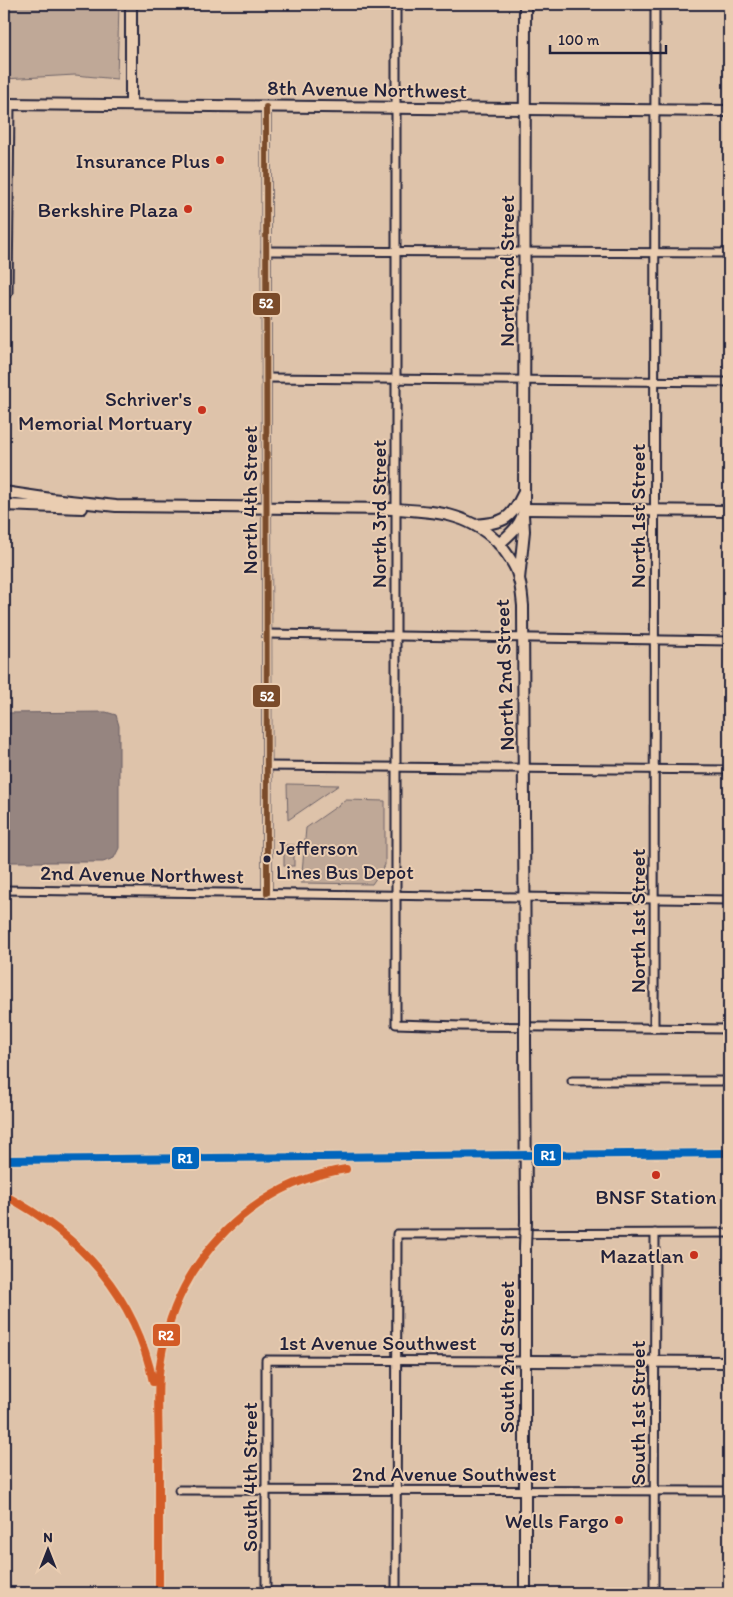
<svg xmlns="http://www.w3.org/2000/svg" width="733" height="1597" font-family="Itim,sans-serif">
  <rect width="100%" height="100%" fill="#dec3aa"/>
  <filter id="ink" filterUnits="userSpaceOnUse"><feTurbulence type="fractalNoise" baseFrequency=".02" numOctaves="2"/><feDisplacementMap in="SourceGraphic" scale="10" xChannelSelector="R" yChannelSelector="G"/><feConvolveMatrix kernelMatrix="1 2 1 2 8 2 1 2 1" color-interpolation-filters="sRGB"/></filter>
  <g filter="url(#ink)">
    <!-- green -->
    <g fill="#bfa897" stroke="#706569">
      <polygon points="4,4 119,4 117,79 75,75 4,79"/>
      <polygon points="287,784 339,785 288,820"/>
      <polygon points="346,800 385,801 385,865 372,884 301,883 306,828"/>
      <rect x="284" y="845" width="10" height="21"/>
    </g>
    <!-- water -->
    <polygon fill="#968580" stroke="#685d64" points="106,712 116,715 119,726 119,848 114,858 103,862 4,862 4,713"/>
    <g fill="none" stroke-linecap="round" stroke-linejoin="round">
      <!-- street casing -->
      <g stroke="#22223b" stroke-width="11">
        <g id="street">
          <polyline points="396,4 396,1024 461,1026 729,1029"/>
          <polyline points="266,107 267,893"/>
          <polyline points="266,251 729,253"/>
          <polyline points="8,293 10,104"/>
          <polyline points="266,378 729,382"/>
          <polyline points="267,634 729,641"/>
          <polyline points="267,766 729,770"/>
          <polyline points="4,890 729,900"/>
          <polyline points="654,1028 655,4"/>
          <polyline points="572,1081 729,1081"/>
          <polyline points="179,1490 729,1491"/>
          <polyline points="266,1593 266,1360 526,1361"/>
          <polyline points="396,1593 397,1234 729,1233"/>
          <polyline points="654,1593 655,1233"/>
        </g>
      </g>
      <!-- secondary casing -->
      <g stroke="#22223b" stroke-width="14">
        <g id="secondary">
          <polyline points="131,4 131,105"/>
          <polyline points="4,104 729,111"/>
          <polyline points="524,509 729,511"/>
          <path d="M475 525C503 523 511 520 523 494"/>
          <path d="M499 544C510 534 522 525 524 509L525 4"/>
          <polyline points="519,579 524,531 523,515"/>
          <polyline points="526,1361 729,1362"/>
        </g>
      </g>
      <!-- primary casing -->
      <g stroke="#22223b" stroke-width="14">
        <g id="primary">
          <path d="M4 492 51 499 116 506 396 509C438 512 471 513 501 546 507 554 514 563 517 572 521 583 522 595 523 606L525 1013"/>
          <polyline points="4,505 82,508"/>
          <polyline points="525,1041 526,1221"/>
          <polyline points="525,1247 525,1593"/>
        </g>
      </g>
      <!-- street -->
      <use href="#street" stroke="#eacdb1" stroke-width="7"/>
      <!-- secondary -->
      <use href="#secondary" stroke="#eacdb1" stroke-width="10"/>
      <!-- primary -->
      <use href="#primary" stroke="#eacdb1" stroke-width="10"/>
      <!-- primary-bridge casing -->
      <g stroke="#22223b" stroke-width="14" stroke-linecap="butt">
        <g id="primary-bridge">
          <polyline points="525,1013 525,1041"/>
          <polyline points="525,1247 526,1221"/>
        </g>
      </g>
      <!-- primary-bridge -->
      <use href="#primary-bridge" stroke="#eacdb1" stroke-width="10"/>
      <!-- bus-1 casing -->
      <g stroke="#eacdb1" stroke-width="10">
        <polyline id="bus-1" points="266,107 267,893"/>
      </g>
      <!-- bus-1 -->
      <use href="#bus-1" stroke="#7a4b2a" stroke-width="6"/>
      <!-- rail-1 casing -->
      <g stroke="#eacdb1" stroke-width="11">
        <polyline id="rail-1" points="4,1160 729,1153"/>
      </g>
      <!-- rail-2 casing -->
      <g stroke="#eacdb1" stroke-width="11">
        <g id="rail-2">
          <path d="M4 1195C80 1235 136 1296 153 1382"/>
          <path d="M159 1593C159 1549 159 1505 159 1461 159 1432 157 1403 159 1374 165 1312 193 1257 241 1217 271 1192 306 1175 346 1169"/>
        </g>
      </g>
      <!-- rail-1 -->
      <use href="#rail-1" stroke="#0065bd" stroke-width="8"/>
      <!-- rail-2 -->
      <use href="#rail-2" stroke="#d35b26" stroke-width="8"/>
    </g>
  </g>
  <!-- markers -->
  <g fill="#c8321e" stroke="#eacdb1" stroke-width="2">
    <circle cx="220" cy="160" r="5"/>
    <circle cx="188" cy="209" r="5"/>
    <circle cx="202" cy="410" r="5"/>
    <circle cx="656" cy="1175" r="5"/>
    <circle cx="694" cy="1255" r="5"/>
    <circle cx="619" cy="1520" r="5"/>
  </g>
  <circle fill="#22223b" stroke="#eacdb1" stroke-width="2" cx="267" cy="859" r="4.5"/>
  <g text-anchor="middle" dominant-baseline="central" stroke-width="4" stroke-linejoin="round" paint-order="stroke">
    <!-- bus labels -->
    <g font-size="20" fill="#22223b" stroke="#eacdb1" text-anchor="start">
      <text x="276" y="848">Jefferson<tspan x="276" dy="24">Lines Bus Depot</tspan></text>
    </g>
    <!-- street labels -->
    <g font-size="21" fill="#22223b" stroke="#eacdb1">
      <text transform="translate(367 89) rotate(1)">8th Avenue Northwest</text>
      <text transform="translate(506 271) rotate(-90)">North 2nd Street</text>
      <text transform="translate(249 500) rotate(-90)">North 4th Street</text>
      <text transform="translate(378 514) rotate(-90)">North 3rd Street</text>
      <text transform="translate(637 516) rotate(-90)">North 1st Street</text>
      <text transform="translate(504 675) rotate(-92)">North 2nd Street</text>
      <text transform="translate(142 874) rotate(1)">2nd Avenue Northwest</text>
      <text transform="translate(637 921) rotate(-90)">North 1st Street</text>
      <text x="378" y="1342">1st Avenue Southwest</text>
      <text transform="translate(506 1357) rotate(-90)">South 2nd Street</text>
      <text transform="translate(637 1413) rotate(-90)">South 1st Street</text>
      <text x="454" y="1473">2nd Avenue Southwest</text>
      <text transform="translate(249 1477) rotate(-90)">South 4th Street</text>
    </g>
    <!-- poi labels -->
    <g font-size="21" fill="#22223b" stroke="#eacdb1" text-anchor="end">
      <text x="210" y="160">Insurance Plus</text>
      <text x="178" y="209">Berkshire Plaza</text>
      <text x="192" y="398">Schriver's<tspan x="192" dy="24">Memorial Mortuary</tspan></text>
      <text x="656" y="1196" text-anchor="middle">BNSF Station</text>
      <text x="684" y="1255">Mazatlan</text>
      <text x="609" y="1520">Wells Fargo</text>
    </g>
  </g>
  <g stroke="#eacdb1" stroke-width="2">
    <rect x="252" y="292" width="29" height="24" rx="5" fill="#7a4b2a"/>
    <rect x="252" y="684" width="29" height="24" rx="5" fill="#7a4b2a"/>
    <rect x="533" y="1143" width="29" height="24" rx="5" fill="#0065bd"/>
    <rect x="171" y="1146" width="29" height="24" rx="5" fill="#0065bd"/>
    <rect x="152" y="1323" width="29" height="24" rx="5" fill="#d35b26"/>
  </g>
  <g font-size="14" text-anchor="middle" font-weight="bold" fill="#fff">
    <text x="266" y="308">52</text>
    <text x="267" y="701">52</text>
    <text x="548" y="1160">R1</text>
    <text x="185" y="1163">R1</text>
    <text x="166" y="1340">R2</text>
  </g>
  <!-- margin -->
  <rect width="733" height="1597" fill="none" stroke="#eacdb1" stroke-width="20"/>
  <rect x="10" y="10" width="713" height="1577" fill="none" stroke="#22223b" stroke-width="2" filter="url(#ink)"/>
  <!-- north arrow -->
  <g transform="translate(48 1550)" stroke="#eacdb1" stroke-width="4" paint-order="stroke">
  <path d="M0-4L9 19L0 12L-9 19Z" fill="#22223b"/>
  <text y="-8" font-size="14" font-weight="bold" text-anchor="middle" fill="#22223b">N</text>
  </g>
  <!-- scale -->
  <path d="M550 45v8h116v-8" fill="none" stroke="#22223b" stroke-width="2.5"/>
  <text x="558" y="45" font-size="15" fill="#22223b" stroke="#eacdb1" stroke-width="4" paint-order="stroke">100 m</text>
</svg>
